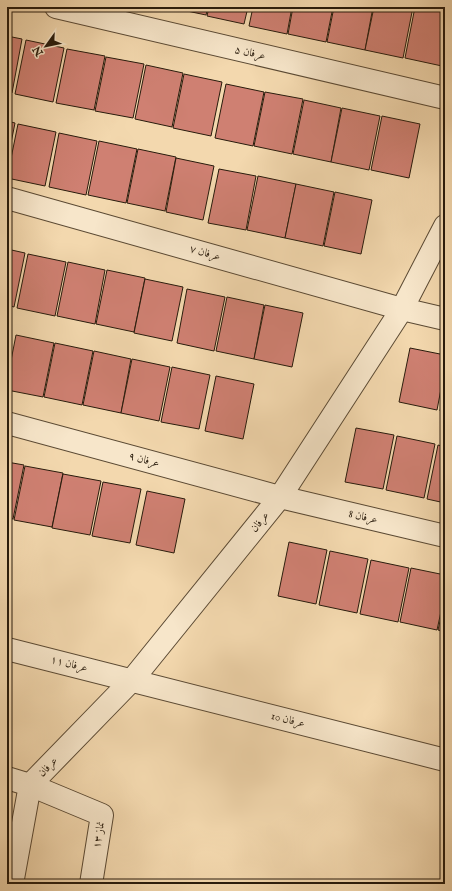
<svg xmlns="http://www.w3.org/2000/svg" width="452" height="891" font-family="'IM FELL English',Amiri,serif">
  <rect width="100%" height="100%" fill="#f3d8ae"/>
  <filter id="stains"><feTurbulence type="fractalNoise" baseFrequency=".005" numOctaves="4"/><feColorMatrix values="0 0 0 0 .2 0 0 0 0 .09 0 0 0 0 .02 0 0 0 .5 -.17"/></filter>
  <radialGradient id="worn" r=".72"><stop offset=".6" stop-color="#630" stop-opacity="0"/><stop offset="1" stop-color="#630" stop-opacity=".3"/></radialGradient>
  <!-- building -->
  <g fill="#cf8072" stroke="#281b0c">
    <polygon points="168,7 208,7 206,15"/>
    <polygon points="209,7 248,7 244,24 207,16"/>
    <polygon points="253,7 292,7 287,34 249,26"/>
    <polygon points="293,7 333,7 326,42 288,34"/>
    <polygon points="334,7 373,7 365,50 327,42"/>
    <polygon points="374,7 413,7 403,58 365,50"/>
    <polygon points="415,7 429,7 445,10 445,53 442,66 405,58"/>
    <polygon points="7,36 22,39 12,93 7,92"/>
    <polygon points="26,40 64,48 53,102 15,94"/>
    <polygon points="67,49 105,56 94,110 56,103"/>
    <polygon points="106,57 144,64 133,118 95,111"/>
    <polygon points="146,65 183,73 172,127 135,119"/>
    <polygon points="184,74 222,82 211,136 173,128"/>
    <polygon points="226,84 264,92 253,146 215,138"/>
    <polygon points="265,92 303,99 292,154 254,146"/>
    <polygon points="304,100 341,108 331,162 293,154"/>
    <polygon points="342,108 380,116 369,170 331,162"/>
    <polygon points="382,116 420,124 409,178 371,170"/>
    <polygon points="7,121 15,123 7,163"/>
    <polygon points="18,124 56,132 45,186 7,178"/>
    <polygon points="59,133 97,141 86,195 49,187"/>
    <polygon points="99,141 137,149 126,203 88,195"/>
    <polygon points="138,149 176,157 165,211 127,203"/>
    <polygon points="176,158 214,166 203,220 166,212"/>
    <polygon points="219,169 256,176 246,230 208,223"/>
    <polygon points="258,176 296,184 285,238 247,230"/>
    <polygon points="296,184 334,192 323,246 285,238"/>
    <polygon points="335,192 372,200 361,254 324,246"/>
    <polygon points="7,249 25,253 14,307 7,305"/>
    <polygon points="28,254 66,262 55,316 17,308"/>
    <polygon points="68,262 105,270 95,324 57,316"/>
    <polygon points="107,270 145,278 134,332 96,324"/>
    <polygon points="145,279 183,287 172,341 134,333"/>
    <polygon points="187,289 225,297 214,351 177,343"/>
    <polygon points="227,297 264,305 254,359 216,351"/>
    <polygon points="265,305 303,313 292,367 254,359"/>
    <polygon points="7,332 11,333 7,355"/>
    <polygon points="16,335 54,343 43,397 7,390 7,381"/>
    <polygon points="55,343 93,351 82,405 44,397"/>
    <polygon points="410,348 445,355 445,368 437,410 399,402"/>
    <polygon points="94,351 131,359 121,413 83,405"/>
    <polygon points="132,359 170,367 159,421 121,413"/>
    <polygon points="172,367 210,375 199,429 161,422"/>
    <polygon points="216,376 254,384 243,439 205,431"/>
    <polygon points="445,384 445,412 440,411"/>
    <polygon points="356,428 394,435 383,489 345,482"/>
    <polygon points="397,436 435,444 424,498 386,490"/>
    <polygon points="438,445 445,447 445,503 427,499"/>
    <polygon points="7,462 24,465 13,519 7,518"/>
    <polygon points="25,466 63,473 52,527 14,520"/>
    <polygon points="63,474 101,481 90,535 52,528"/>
    <polygon points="103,482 141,489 130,543 92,536"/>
    <polygon points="147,491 185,499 174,553 136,545"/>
    <polygon points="289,542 327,550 316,604 278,596"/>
    <polygon points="330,551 368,559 357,613 319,605"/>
    <polygon points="371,560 409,568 398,622 360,614"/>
    <polygon points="411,568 445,575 445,593 437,630 400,622"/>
    <polygon points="445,599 445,632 438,630"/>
  </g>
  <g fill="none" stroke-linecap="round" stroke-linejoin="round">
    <!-- minor casing -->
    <g stroke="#5b4a34" stroke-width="24">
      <g id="minor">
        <polyline points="56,7 445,98"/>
        <polyline points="7,198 402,309 445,319"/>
        <polyline points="7,423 280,497 445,536"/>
        <polyline points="7,649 445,760"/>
        <polyline points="7,778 30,785 102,815 91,884"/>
        <polyline points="30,785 132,680 280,497 402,309 445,226"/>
        <polyline points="12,884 30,785"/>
      </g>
    </g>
    <!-- minor -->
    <use href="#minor" stroke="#f7e6ca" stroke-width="22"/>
  </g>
  <g text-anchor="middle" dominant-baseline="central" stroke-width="3" stroke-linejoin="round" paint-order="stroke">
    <!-- street labels -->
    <g font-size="11" fill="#281b0c" stroke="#f7e6ca">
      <text transform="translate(250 53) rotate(13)">عرفان ۵</text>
      <text transform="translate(205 253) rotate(16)">عرفان ۷</text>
      <text transform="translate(144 460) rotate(15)">عرفان ۹</text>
      <text transform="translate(363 517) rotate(13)">عرفان 8</text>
      <text transform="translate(260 522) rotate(-51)">عرفان</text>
      <text transform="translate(69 664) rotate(14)">عرفان ۱۱</text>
      <text transform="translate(288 720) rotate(14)">عرفان 10</text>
      <text transform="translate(48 767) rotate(-46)">عرفان</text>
      <text transform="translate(99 835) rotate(-81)">نماز ۱۳</text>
    </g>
  </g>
  <!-- margin -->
  <rect width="452" height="891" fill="none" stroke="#f3d8ae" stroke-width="24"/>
  <rect x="8" y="8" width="436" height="875" fill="none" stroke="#281b0c" stroke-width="2"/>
  <rect x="12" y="12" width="428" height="867" fill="none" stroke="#281b0c"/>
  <!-- north arrow -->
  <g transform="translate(46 46) rotate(237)" stroke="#f7e6ca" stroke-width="3" paint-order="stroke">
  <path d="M0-3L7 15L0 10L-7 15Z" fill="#281b0c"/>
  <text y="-6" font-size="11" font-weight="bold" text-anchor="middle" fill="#281b0c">N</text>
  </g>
  <rect width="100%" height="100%" filter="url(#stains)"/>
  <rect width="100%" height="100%" fill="url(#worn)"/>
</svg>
